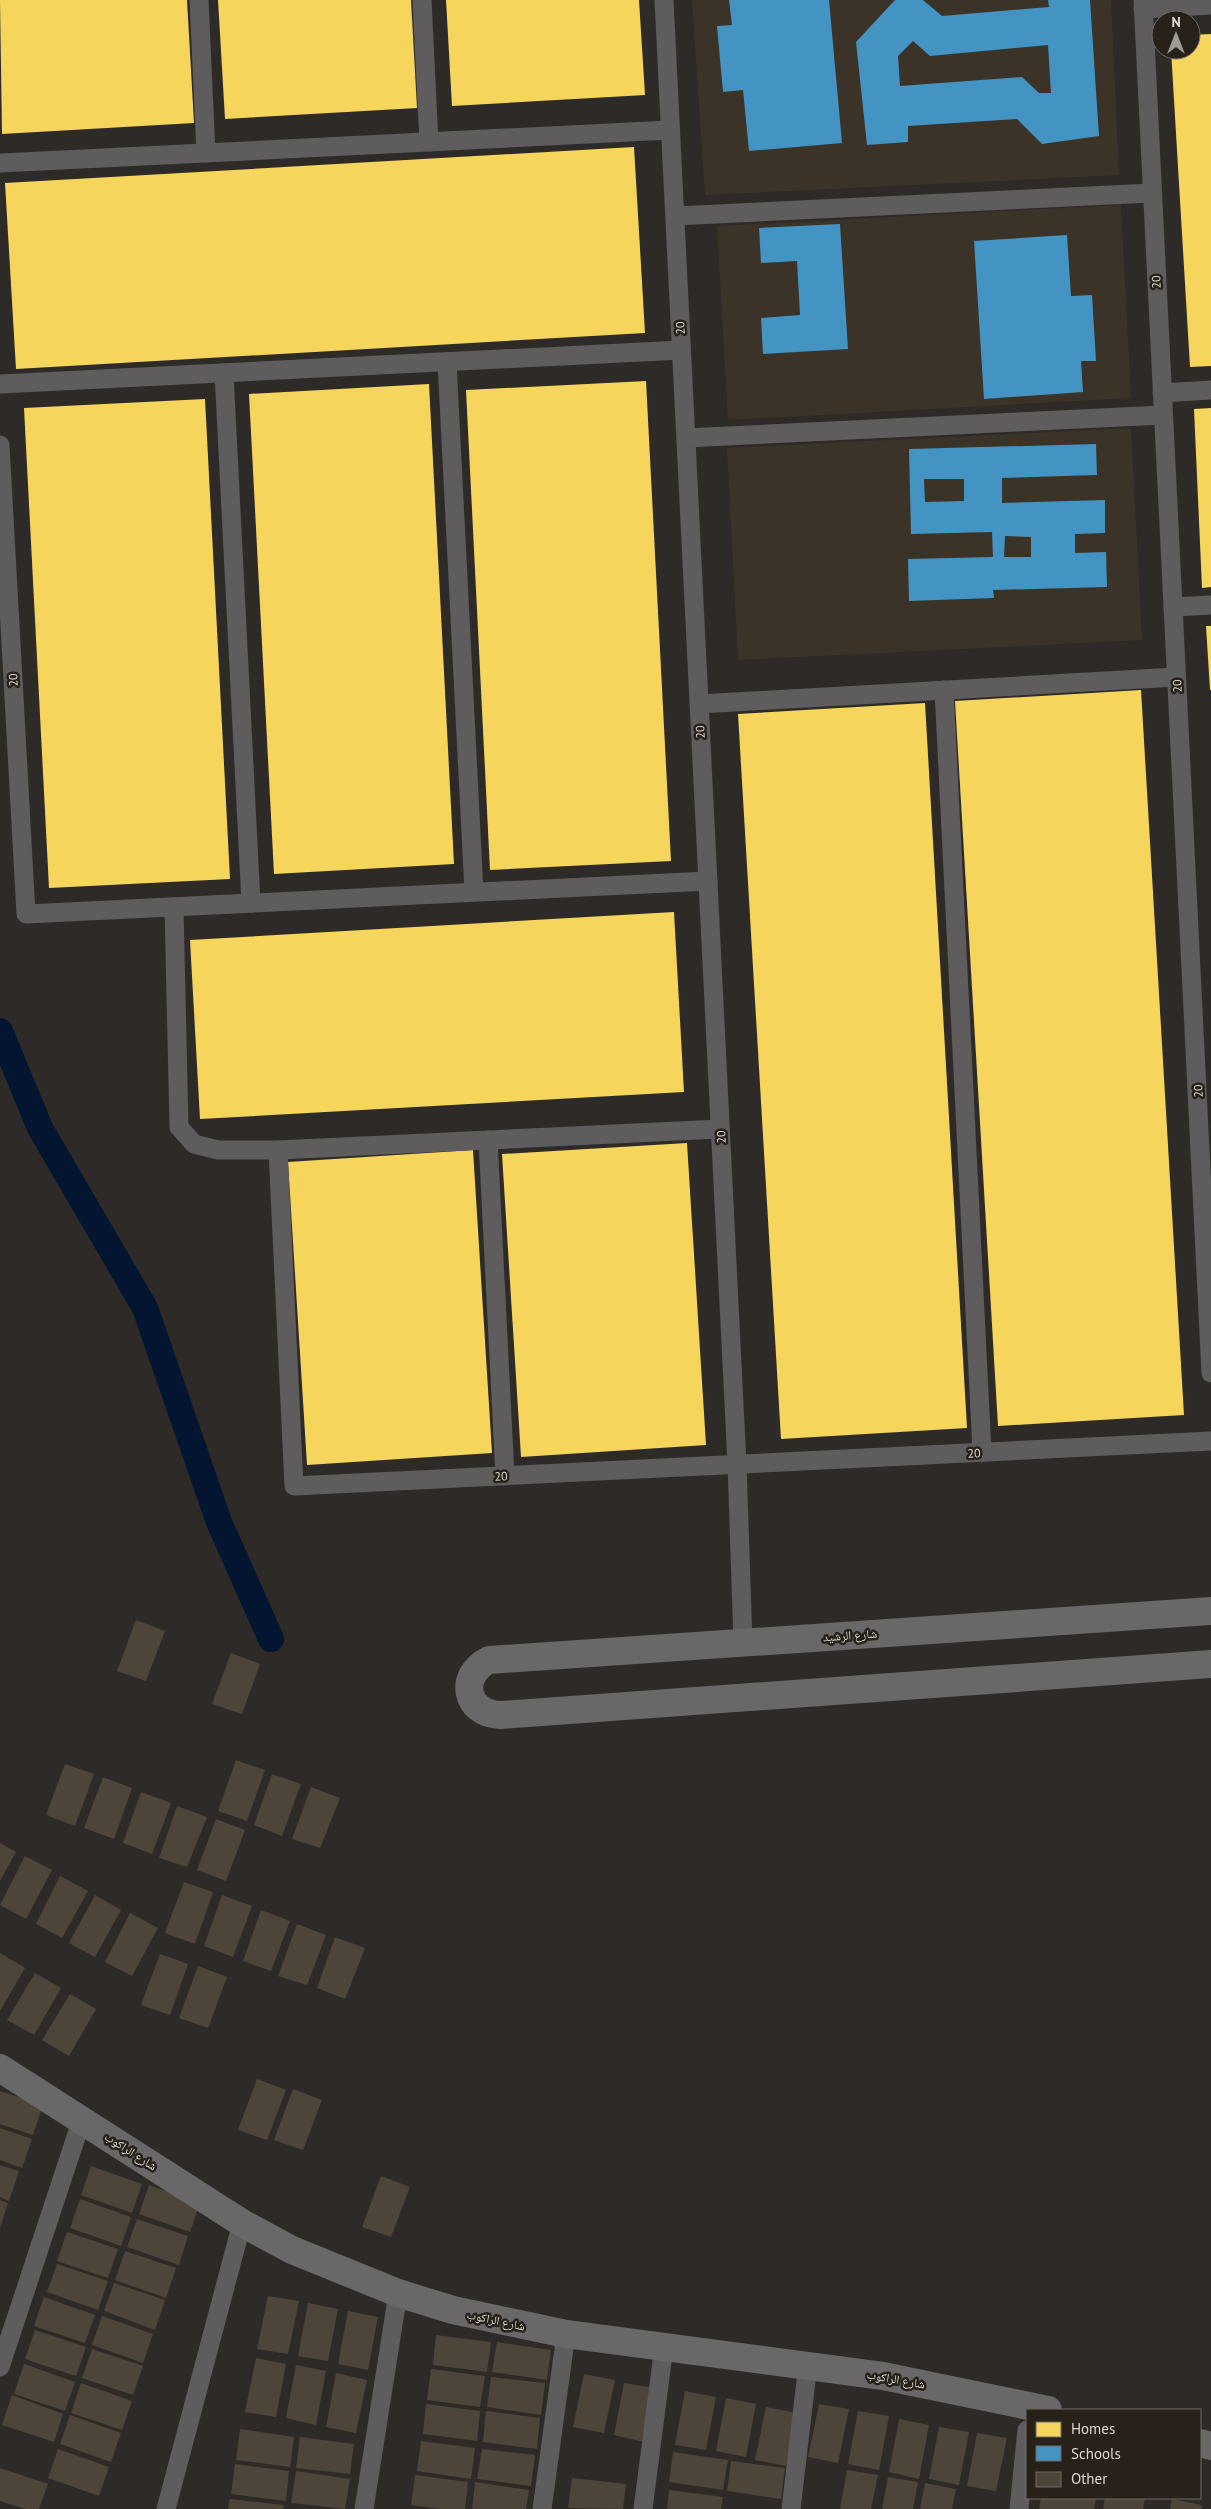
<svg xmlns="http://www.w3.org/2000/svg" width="1211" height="2509" font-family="'PT Sans','Noto Naskh Arabic',sans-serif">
  <rect width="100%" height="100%" fill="#2d2a27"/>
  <!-- built -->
  <g fill="#3c3328">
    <polygon points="692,0 1111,0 1119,175 705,195"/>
    <polygon points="1121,205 1131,398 728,420 717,226"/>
    <polygon points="1131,428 1142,640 738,660 727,448"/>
  </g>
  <!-- homes -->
  <g fill="#f6d55c">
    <polygon points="0,0 187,0 194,123 2,134"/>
    <polygon points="218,0 411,0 417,108 225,119"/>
    <polygon points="446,0 639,0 645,95 452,106"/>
    <polygon points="1211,34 1211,366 1190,367 1171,50 1191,50 1191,35"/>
    <polygon points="634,147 645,333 16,369 5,183"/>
    <polygon points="646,381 671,861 490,870 466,390"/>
    <polygon points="429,384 454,864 274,874 249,394"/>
    <polygon points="205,399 230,879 49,888 24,408"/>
    <polygon points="1211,408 1211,587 1202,588 1194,409"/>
    <polygon points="1206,626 1211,626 1211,690 1210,690"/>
    <polygon points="1141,690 1184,1415 998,1426 955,701"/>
    <polygon points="925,703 967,1428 781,1439 738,714"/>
    <polygon points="674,912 684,1092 200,1119 190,940"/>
    <polygon points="687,1143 706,1445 521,1457 502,1154"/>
    <polygon points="473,1150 492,1453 307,1465 288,1162"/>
  </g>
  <!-- schools -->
  <g fill="#4393c3" fill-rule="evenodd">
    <polygon points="729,0 829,0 842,143 749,151 743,90 723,92 717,26 732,25"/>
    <path d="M895 0H923L942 16 1049 7 1048 0H1090L1099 136 1042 144 1017 119 908 126V142L867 145 856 42ZM913 41 930 56 1048 45 1051 93H1039L1022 77 900 86 898 56Z"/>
    <polygon points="840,224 848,349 763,354 761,318 800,315 797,261 761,263 759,228"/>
    <polygon points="1067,235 1071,296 1092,295 1096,361 1081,361 1083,392 984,399 974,241"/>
    <path d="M1096 444 1097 475 1002 478V503L1105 500V533L1075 534V553L1106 552 1107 587 993 590 994 598 909 601 908 559 993 557 992 532 911 534 909 449ZM924 479H964V501L925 502ZM1005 536 1031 537V557H1004Z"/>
  </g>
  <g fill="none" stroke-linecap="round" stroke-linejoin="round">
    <!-- canal -->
    <polyline stroke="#041531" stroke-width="26" points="0,1031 40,1128 145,1308 219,1522 271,1639"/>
  </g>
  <!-- building -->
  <g fill="#4d4539">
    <polygon points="136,1620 165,1631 146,1681 117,1671"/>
    <polygon points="231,1653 260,1664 242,1714 212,1704"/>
    <polygon points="236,1760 265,1770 247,1821 218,1811"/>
    <polygon points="65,1764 94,1774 75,1826 46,1815"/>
    <polygon points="272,1774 301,1784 282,1836 254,1825"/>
    <polygon points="103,1777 132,1788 114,1839 84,1828"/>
    <polygon points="311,1787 340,1798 320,1848 292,1839"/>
    <polygon points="141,1792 171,1803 152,1854 123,1843"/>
    <polygon points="177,1806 207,1817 187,1867 159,1858"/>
    <polygon points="216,1819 245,1830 226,1881 197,1870"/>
    <polygon points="0,1843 16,1852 0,1881"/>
    <polygon points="25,1856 52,1870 26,1919 0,1905"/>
    <polygon points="60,1876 88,1891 62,1938 36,1924"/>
    <polygon points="184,1882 213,1892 195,1944 165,1933"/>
    <polygon points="95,1895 121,1910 95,1957 69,1943"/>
    <polygon points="222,1895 252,1906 233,1957 204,1946"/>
    <polygon points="261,1910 290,1921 271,1971 243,1961"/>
    <polygon points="130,1913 158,1928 132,1976 105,1962"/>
    <polygon points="297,1924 326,1935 307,1985 278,1976"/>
    <polygon points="335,1937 365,1948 345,1999 317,1988"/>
    <polygon points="0,1953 25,1968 0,2011"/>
    <polygon points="160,1954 188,1964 170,2015 141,2005"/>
    <polygon points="198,1966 227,1977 208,2028 179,2018"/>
    <polygon points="35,1973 61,1988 34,2035 7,2020"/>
    <polygon points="70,1994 96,2009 69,2056 42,2040"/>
    <polygon points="257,2079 286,2090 267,2140 238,2130"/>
    <polygon points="293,2089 322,2100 303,2150 274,2140"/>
    <polygon points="0,2091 43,2105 33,2135 0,2124"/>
    <polygon points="0,2128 32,2139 22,2168 0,2160"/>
    <polygon points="0,2165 19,2171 9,2201 0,2197"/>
    <polygon points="91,2166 142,2184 132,2213 81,2195"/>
    <polygon points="381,2176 410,2187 391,2237 362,2227"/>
    <polygon points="149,2185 200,2203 190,2232 139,2214"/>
    <polygon points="80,2199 131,2217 121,2246 70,2228"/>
    <polygon points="0,2200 8,2203 0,2228"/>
    <polygon points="137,2219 188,2236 179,2265 127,2247"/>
    <polygon points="67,2232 118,2249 108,2278 57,2261"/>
    <polygon points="125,2251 176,2268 166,2298 115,2280"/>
    <polygon points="57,2264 108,2281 98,2310 47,2292"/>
    <polygon points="114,2283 165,2300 155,2330 104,2311"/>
    <polygon points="268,2296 299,2301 288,2354 257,2349"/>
    <polygon points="44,2297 95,2315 85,2343 34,2326"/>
    <polygon points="308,2303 338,2309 328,2361 298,2356"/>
    <polygon points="348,2311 378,2317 368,2370 338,2364"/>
    <polygon points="102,2316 153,2334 143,2363 92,2345"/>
    <polygon points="35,2330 86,2347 76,2376 25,2359"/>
    <polygon points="436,2335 491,2342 487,2372 433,2365"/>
    <polygon points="497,2342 551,2350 547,2380 492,2372"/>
    <polygon points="92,2349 143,2366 133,2395 82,2378"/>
    <polygon points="256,2358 286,2364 276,2417 245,2412"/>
    <polygon points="24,2364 75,2382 65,2411 14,2394"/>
    <polygon points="296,2365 326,2371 316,2425 286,2418"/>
    <polygon points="431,2369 485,2376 480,2407 427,2400"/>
    <polygon points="336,2373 367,2380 356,2433 326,2427"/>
    <polygon points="584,2374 615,2380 604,2433 573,2427"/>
    <polygon points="491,2377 545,2383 541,2415 487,2407"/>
    <polygon points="81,2383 132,2401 122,2430 71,2413"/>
    <polygon points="624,2383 654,2388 644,2442 614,2435"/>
    <polygon points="685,2391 716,2397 706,2450 675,2445"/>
    <polygon points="12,2395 63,2414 54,2442 2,2425"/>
    <polygon points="726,2398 756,2404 746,2457 716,2451"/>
    <polygon points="426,2404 480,2411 477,2441 423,2434"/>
    <polygon points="819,2404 849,2409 838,2463 808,2457"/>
    <polygon points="766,2407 797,2413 786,2466 755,2460"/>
    <polygon points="486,2411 540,2418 537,2449 483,2442"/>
    <polygon points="858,2411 889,2416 879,2470 848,2464"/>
    <polygon points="70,2415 121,2433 111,2462 60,2444"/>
    <polygon points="899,2419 929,2425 919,2479 889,2472"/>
    <polygon points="939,2427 969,2432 959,2485 929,2479"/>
    <polygon points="240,2429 294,2437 290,2467 236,2460"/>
    <polygon points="977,2433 1007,2438 996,2491 967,2486"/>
    <polygon points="300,2437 354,2444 350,2474 296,2468"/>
    <polygon points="421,2441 475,2448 471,2479 417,2471"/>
    <polygon points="58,2449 109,2467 99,2496 48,2478"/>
    <polygon points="482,2449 535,2455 531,2486 477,2479"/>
    <polygon points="673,2452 728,2460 723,2490 669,2482"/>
    <polygon points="731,2461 785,2468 781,2499 727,2491"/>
    <polygon points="235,2464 289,2471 286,2501 231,2494"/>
    <polygon points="0,2468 48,2484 39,2509 25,2509 0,2501"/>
    <polygon points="847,2470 878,2475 871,2509 840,2509"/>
    <polygon points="296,2471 350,2479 345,2509 291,2503"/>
    <polygon points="415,2475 468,2482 465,2509 440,2509 411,2505"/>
    <polygon points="888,2477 918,2482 913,2509 882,2509"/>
    <polygon points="572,2478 626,2484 623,2509 568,2508"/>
    <polygon points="475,2482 529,2490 526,2509 472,2509"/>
    <polygon points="925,2483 956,2489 952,2509 920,2509"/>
    <polygon points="669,2490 723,2497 721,2509 667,2509"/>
    <polygon points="1041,2498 1096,2498 1094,2509 1039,2509"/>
    <polygon points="1105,2498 1145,2498 1143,2509 1103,2509"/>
    <polygon points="230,2499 284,2505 283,2509 228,2509"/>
    <polygon points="1172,2499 1202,2505 1201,2509 1170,2509"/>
  </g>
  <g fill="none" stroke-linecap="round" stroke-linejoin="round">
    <!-- street -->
    <g stroke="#5e5c5c" stroke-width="19">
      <polyline points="199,0 206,153"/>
      <polyline points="422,0 429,142"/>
      <polyline points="664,0 737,1464 743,1643"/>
      <polyline points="1143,0 1211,1373"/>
      <polyline points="1143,9 1211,5"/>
      <polyline points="0,163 670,130"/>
      <polyline points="675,216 1152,193"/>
      <polyline points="447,362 474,892"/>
      <polyline points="224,373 251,903"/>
      <polyline points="0,384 681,350"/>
      <polyline points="1162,393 1211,390"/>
      <polyline points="686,438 1163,415"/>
      <polyline points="0,445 26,914 708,881"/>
      <polyline points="1173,607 1211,605"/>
      <polyline points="944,690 982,1452"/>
      <polyline points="699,704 1176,677"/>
      <polyline points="174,907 179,1127 194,1144 218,1150 278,1150 720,1129"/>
      <polyline points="488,1140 505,1476"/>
      <polyline points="278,1150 294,1486 1211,1441"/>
      <polyline points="0,2367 82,2119"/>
      <polyline points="166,2509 242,2223"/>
      <polyline points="364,2509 398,2293"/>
      <polyline points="542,2509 566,2334"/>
      <polyline points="643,2509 664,2346"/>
      <polyline points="791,2509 808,2364"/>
      <polyline points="1019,2509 1027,2430"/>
    </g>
    <!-- secondary -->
    <g stroke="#696767" stroke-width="28">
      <path d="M1211 1611 489 1660C458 1675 465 1714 500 1715L1211 1664"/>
      <polyline points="0,2068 242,2223 292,2250 398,2293 453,2310 566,2334 883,2376 1048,2410"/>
      <polyline points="1200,2443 1211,2446"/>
    </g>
  </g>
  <g text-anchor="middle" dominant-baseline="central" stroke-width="5" stroke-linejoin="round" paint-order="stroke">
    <!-- street labels -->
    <g font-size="12" fill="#dddad5" stroke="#27211a">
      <text transform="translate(1156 282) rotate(-93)">20</text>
      <text transform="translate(680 328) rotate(-93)">20</text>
      <text transform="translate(13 680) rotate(-93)">20</text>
      <text transform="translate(1177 686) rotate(-93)">20</text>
      <text transform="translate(700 732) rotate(-93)">20</text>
      <text transform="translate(1198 1091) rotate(-93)">20</text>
      <text transform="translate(721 1137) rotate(-93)">20</text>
      <text transform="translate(974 1453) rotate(-3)">20</text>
      <text transform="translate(501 1476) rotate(-3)">20</text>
      <text transform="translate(850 1635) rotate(-4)">شارع الرشيد</text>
      <text transform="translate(131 2151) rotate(33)">شارع الراكوب</text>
      <text transform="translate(496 2320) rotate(12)">شارع الراكوب</text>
      <text transform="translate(896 2379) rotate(10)">شارع الراكوب</text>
    </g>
  </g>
  <!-- legend -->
  <rect x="1026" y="2409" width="175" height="90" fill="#27211a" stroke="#706b65"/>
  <rect x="1036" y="2422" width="25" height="15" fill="#f6d55c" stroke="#706b65"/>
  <text x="1071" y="2434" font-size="15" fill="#dddad5">Homes</text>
  <rect x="1036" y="2446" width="25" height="15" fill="#4393c3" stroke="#706b65"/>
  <text x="1071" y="2459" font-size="15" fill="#dddad5">Schools</text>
  <rect x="1036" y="2472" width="25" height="15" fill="#4d4539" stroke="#706b65"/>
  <text x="1071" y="2484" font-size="15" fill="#dddad5">Other</text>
  <!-- north arrow -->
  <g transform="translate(1176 35)"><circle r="24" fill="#27211a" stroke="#706b65"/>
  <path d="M0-4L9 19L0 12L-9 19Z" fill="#9f9c98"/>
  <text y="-8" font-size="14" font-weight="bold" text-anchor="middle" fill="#dddad5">N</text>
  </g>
</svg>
